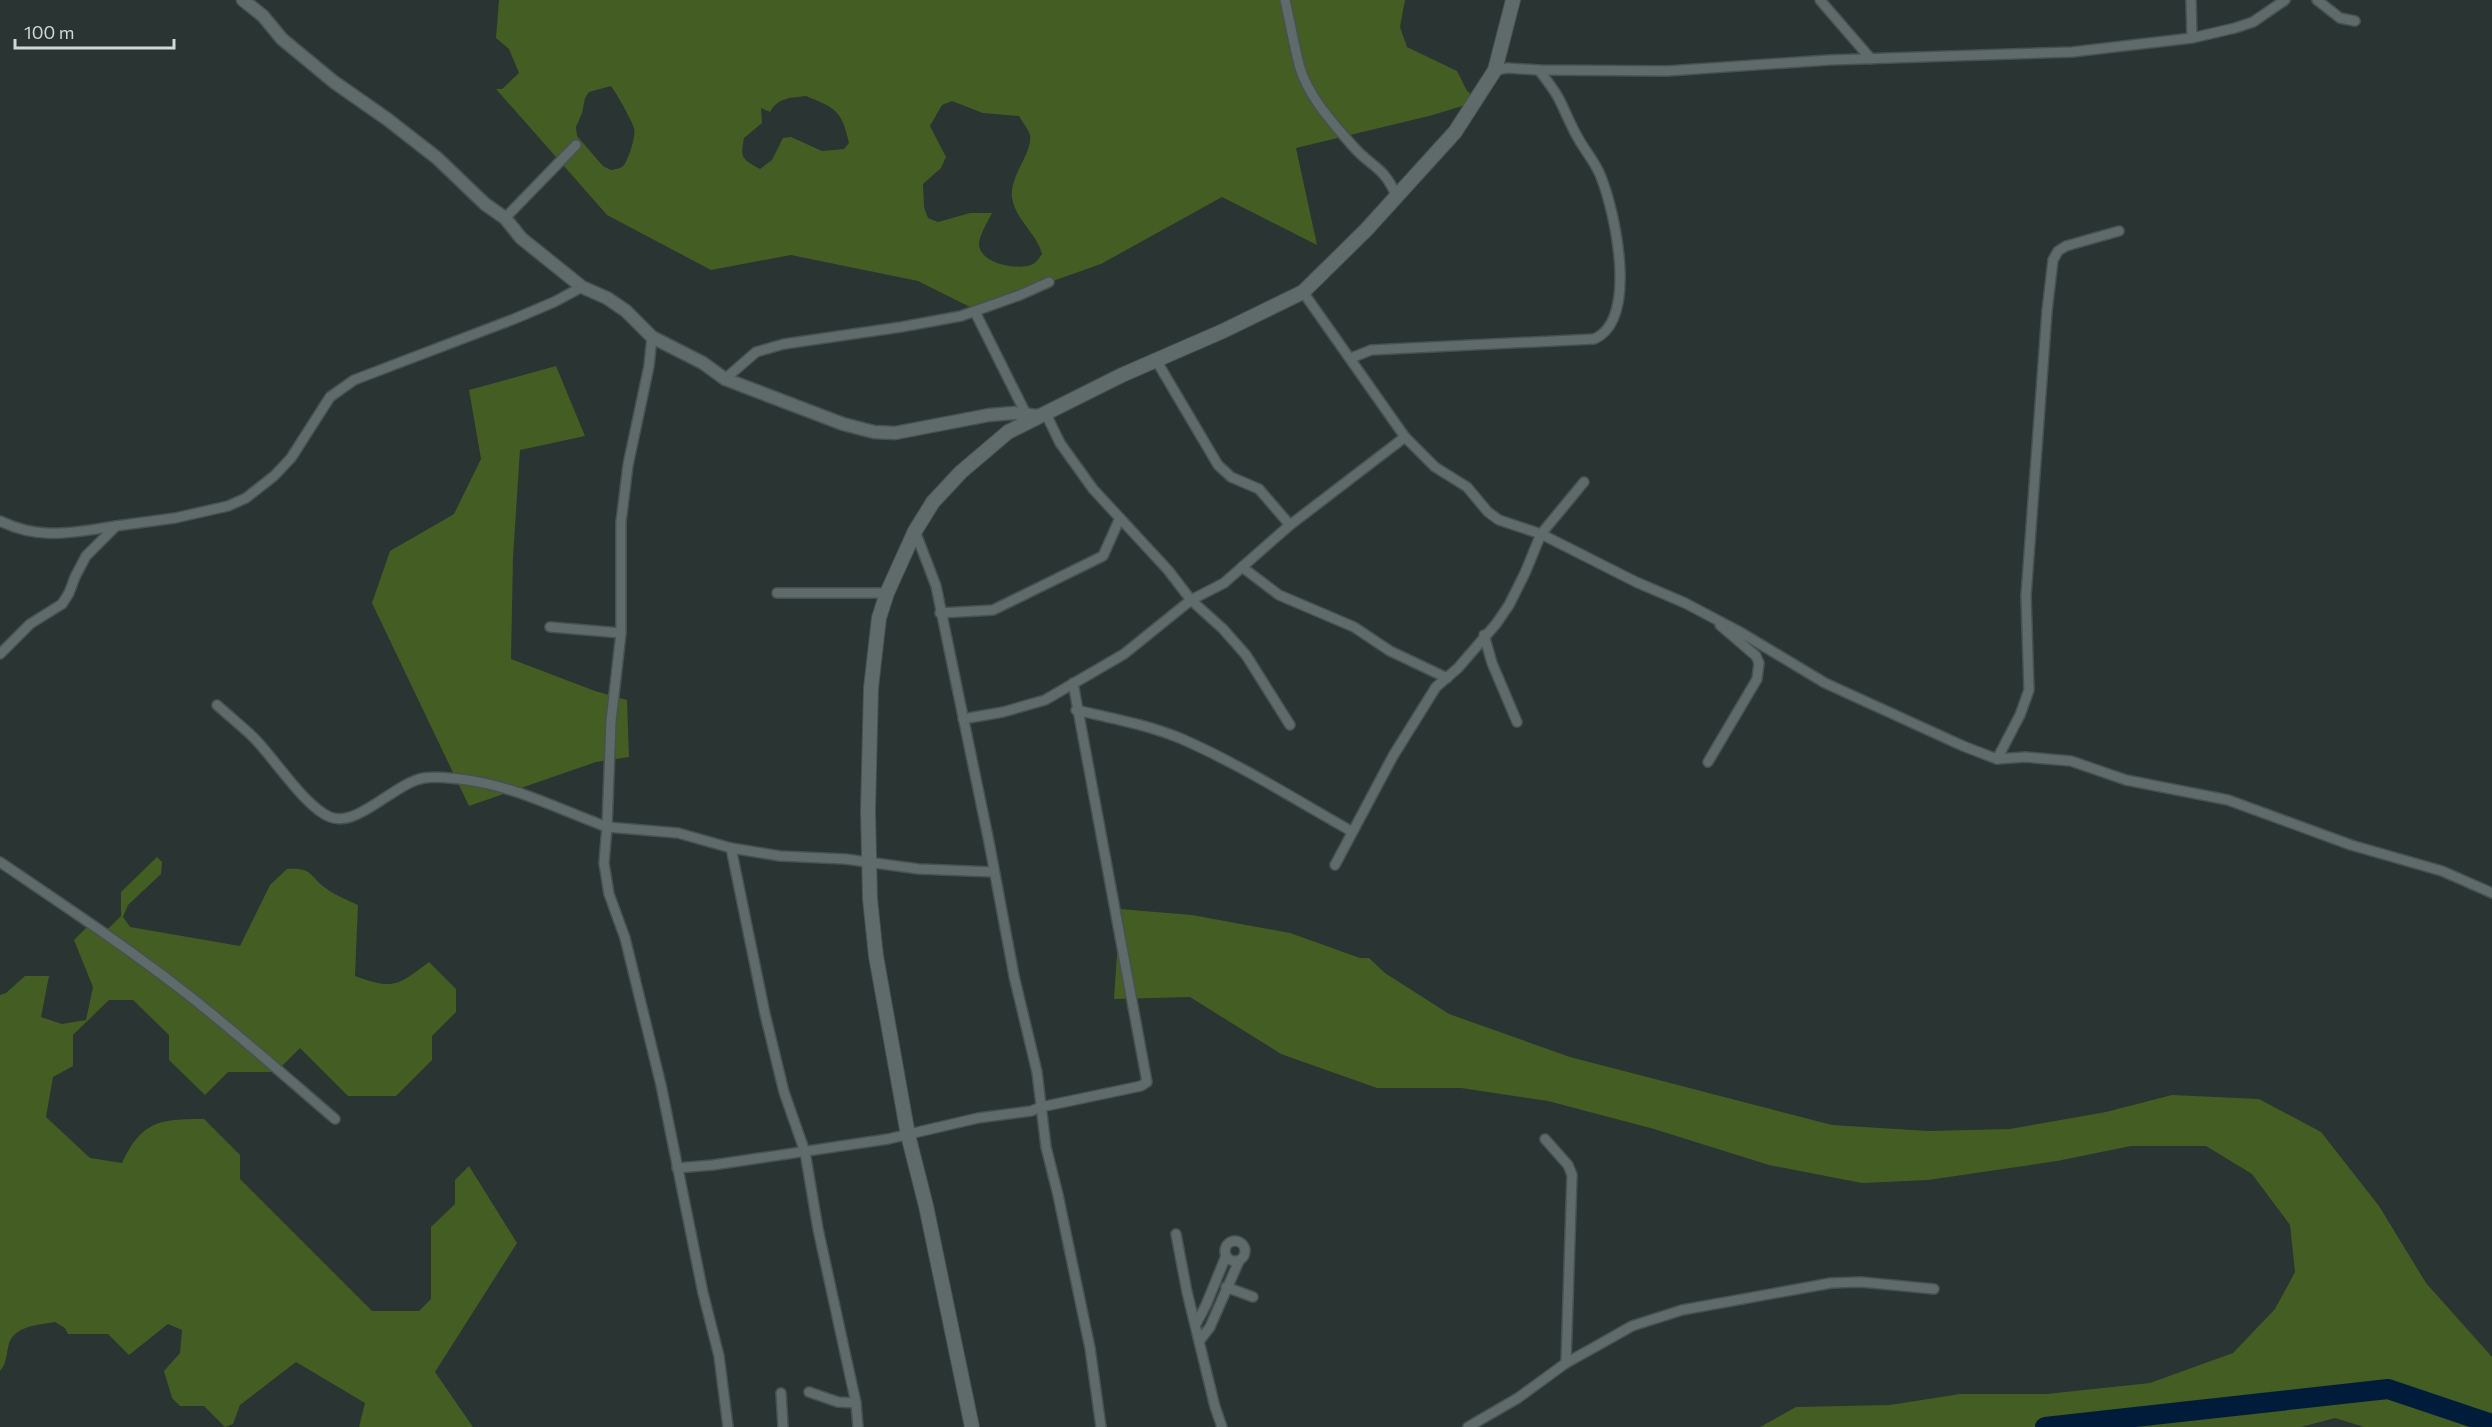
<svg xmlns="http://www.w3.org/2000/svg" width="2492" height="1427" font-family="Commissioner,sans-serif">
  <rect width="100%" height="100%" fill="#293433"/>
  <!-- green -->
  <g fill="#445d23" fill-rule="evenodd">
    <path d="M499 0H1405L1400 27 1407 47 1457 71 1467 91 1481 100 1433 115 1296 148 1317 245 1222 197 1101 264 974 309 918 281 791 255 711 270 607 215 496 89H502L519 73 509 49 496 38ZM611 86C617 94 631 119 634 128 636 136 629 158 624 165 621 169 616 169 611 170L603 166 577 136 576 127 582 113 585 98 589 92ZM806 96C835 108 842 110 849 143L844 149 822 151 791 137 783 138 772 160 760 169C742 159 740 159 744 138L762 123 761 108 770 112C779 97 790 98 806 96ZM952 101 983 113 1019 116C1022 121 1026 127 1029 132 1036 150 1009 175 1012 197 1015 220 1037 233 1042 254 1039 258 1037 262 1033 264 1019 271 978 264 979 243 980 234 988 221 992 213H970L938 222 928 218 924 207 923 184 941 168 946 157 930 126 942 105Z"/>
    <polygon points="556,366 585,436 520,450 513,557 511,659 595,691 627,700 629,757 596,762 469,806 372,603 390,551 454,514 481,459 469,390"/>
    <path d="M157 857 162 862 161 874 128 905 123 917 130 927 240 946 270 885 287 869C314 867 309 877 327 889 336 896 348 900 358 905L355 976C394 990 397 986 429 962L456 989V1012L432 1036V1060L396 1096H348L300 1048 276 1072H228L205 1095 169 1060V1035L133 1000H109L73 1035V1066L53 1077 46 1117 90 1158 122 1163C142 1121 159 1119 204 1119L240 1155V1179L372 1311H419L431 1299V1227L455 1204V1180L469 1166 517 1243 435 1372 473 1427H359L365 1403 296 1362 240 1405 233 1424 225 1427 204 1406H180L172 1398 164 1371 180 1353 182 1330 168 1324 129 1355 108 1334H68L65 1328 55 1322C37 1325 11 1326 8 1348 6 1357 6 1364 0 1371V995L6 993 25 976H49L41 1017 62 1024 86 1020 93 987 74 940 86 928H109L121 916V892Z"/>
    <polygon points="1120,909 1192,915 1290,933 1360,958 1369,958 1385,973 1449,1014 1570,1057 1832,1125 1928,1131 2010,1129 2106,1112 2172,1095 2259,1099 2321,1132 2379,1206 2426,1283 2492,1357 2492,1427 2364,1427 2335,1418 2301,1427 1760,1427 1796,1407 1890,1405 1960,1394 2047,1394 2150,1383 2233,1353 2275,1309 2295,1272 2290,1225 2252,1174 2206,1146 2131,1146 2057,1161 1928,1180 1862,1183 1769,1165 1654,1129 1548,1101 1461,1088 1377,1088 1281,1054 1190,997 1114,999"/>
  </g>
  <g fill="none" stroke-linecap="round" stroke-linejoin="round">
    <!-- river -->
    <polyline stroke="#001c3b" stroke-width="20" points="2045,1427 2388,1389 2492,1424"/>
    <!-- minor casing -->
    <g stroke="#475150" stroke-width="12">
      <g id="minor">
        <path d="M1285 0C1290 22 1294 46 1300 68 1309 97 1332 122 1351 144 1370 167 1383 165 1396 195"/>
        <polyline points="1820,0 1871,59"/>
        <polyline points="2191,0 2192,38"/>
        <polyline points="2317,0 2340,18 2355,21"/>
        <polyline points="1495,70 1508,68 1539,70 1667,71 1829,60 2072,52 2192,38 2235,28 2253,22 2285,0"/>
        <polyline points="505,218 576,145"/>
        <polyline points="1303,292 1405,437 1435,467 1467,487 1488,512 1499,520 1541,534 1636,582 1685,603 1740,632 1825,683 1963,746 1997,759 2025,757 2071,761 2126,780 2228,800 2351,845 2442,871 2492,893"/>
        <polyline points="975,312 1026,414"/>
        <path d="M1351 358 1371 350 1594 339C1639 320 1615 212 1601 177 1596 163 1585 151 1578 138 1571 126 1566 113 1560 101 1555 90 1546 80 1539 70"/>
        <polyline points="1156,360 1218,465 1231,477 1259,489 1290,525"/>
        <polyline points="725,379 756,352 784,344 901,327 961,316 1020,295 1049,282"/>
        <polyline points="1045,412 1060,443 1093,489 1168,570 1191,600 1223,629 1246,655 1290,725"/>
        <path d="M0 521C41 541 74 532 116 526"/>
        <polyline points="915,531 936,586 989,842 1014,976 1037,1072 1046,1147 1058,1195 1090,1348 1101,1427"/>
        <polyline points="1242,567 1279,595 1354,627 1390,651 1447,678"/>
        <polyline points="777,593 887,593"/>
        <polyline points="940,613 993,610 1103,556 1120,518"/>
        <polyline points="550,627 621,633"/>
        <polyline points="1484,635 1492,663 1517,722"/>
        <polyline points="0,654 30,624 62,604 69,593 75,577 86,556 116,526 175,518 228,506 246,498 274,476 291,458 330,397 354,380 514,319 554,302 582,287"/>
        <path d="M217 705C229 716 243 727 254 738 274 758 306 808 330 817 358 828 394 783 424 778 435 776 449 778 460 779 513 785 558 809 607 827L611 721 621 633V522L628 465 649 366 652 337"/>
        <path d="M1076 710C1111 718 1149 725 1182 739 1241 765 1296 800 1351 831"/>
        <polyline points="963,719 1003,712 1045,700 1124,654 1191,600 1224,583 1290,525 1405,437"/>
        <polyline points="1997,759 2020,715 2029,690 2026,596 2047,311 2053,260 2058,251 2066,246 2119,231"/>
        <polyline points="1708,762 1757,679 1759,663 1756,656 1720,625"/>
        <polyline points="731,848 765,1014 784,1092 805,1152 818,1229 856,1403 858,1427"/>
        <path d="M0 862C63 905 127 947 187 994 238 1034 286 1077 335 1119"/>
        <polyline points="1335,865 1393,756 1436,687 1458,668 1496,624 1509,605 1525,573 1541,534 1584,482"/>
        <polyline points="1545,1139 1568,1165 1572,1175 1566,1363"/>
        <polyline points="677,1168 713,1165 888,1139 978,1118 1031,1111 1041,1107 1141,1086 1147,1082 1073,683"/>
        <polyline points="1176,1234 1187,1292 1215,1407 1222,1427"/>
        <circle cx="1235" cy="1251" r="10"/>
        <polyline points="1226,1287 1253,1297"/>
        <polyline points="1196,1324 1206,1305 1226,1256"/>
        <polyline points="1200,1340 1210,1327 1239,1261"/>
        <polyline points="809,1392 838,1402 856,1403"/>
        <polyline points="781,1393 783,1427"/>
        <polyline points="728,1427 719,1356 703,1293 661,1085 625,938 609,894 604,863 607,827 678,833 731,848 780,856 845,859 919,869 994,872"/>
        <polyline points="1468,1427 1518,1398 1566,1363 1593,1348 1632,1326 1682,1310 1831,1283 1861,1282 1934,1289"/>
      </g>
    </g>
    <!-- tertiary casing -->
    <g stroke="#475150" stroke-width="15">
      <polyline id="tertiary" points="243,0 263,16 282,39 334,82 387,119 437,158 485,204 505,218 521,238 582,287 607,298 626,311 652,337 703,363 725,379 843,424 874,432 895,433 989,415 1014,413 1037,416"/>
    </g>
    <!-- secondary casing -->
    <g stroke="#475150" stroke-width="16">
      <polyline id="secondary" points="972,1427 926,1206 908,1135 876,956 870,899 868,811 871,688 879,618 887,593 915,531 933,502 961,472 1008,432 1122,375 1223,331 1303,292 1366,230 1455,132 1495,70 1513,0"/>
    </g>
    <!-- minor -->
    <use href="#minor" stroke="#5f6b6a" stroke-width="9"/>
    <!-- tertiary -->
    <use href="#tertiary" stroke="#5f6b6a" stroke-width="12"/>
    <!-- secondary -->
    <use href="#secondary" stroke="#5f6b6a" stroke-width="14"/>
  </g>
  <!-- scale -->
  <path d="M15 39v9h159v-9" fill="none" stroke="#d1d8d7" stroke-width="3"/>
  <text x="24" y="39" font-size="18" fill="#d1d8d7" stroke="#293433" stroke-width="4.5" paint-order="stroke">100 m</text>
</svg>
